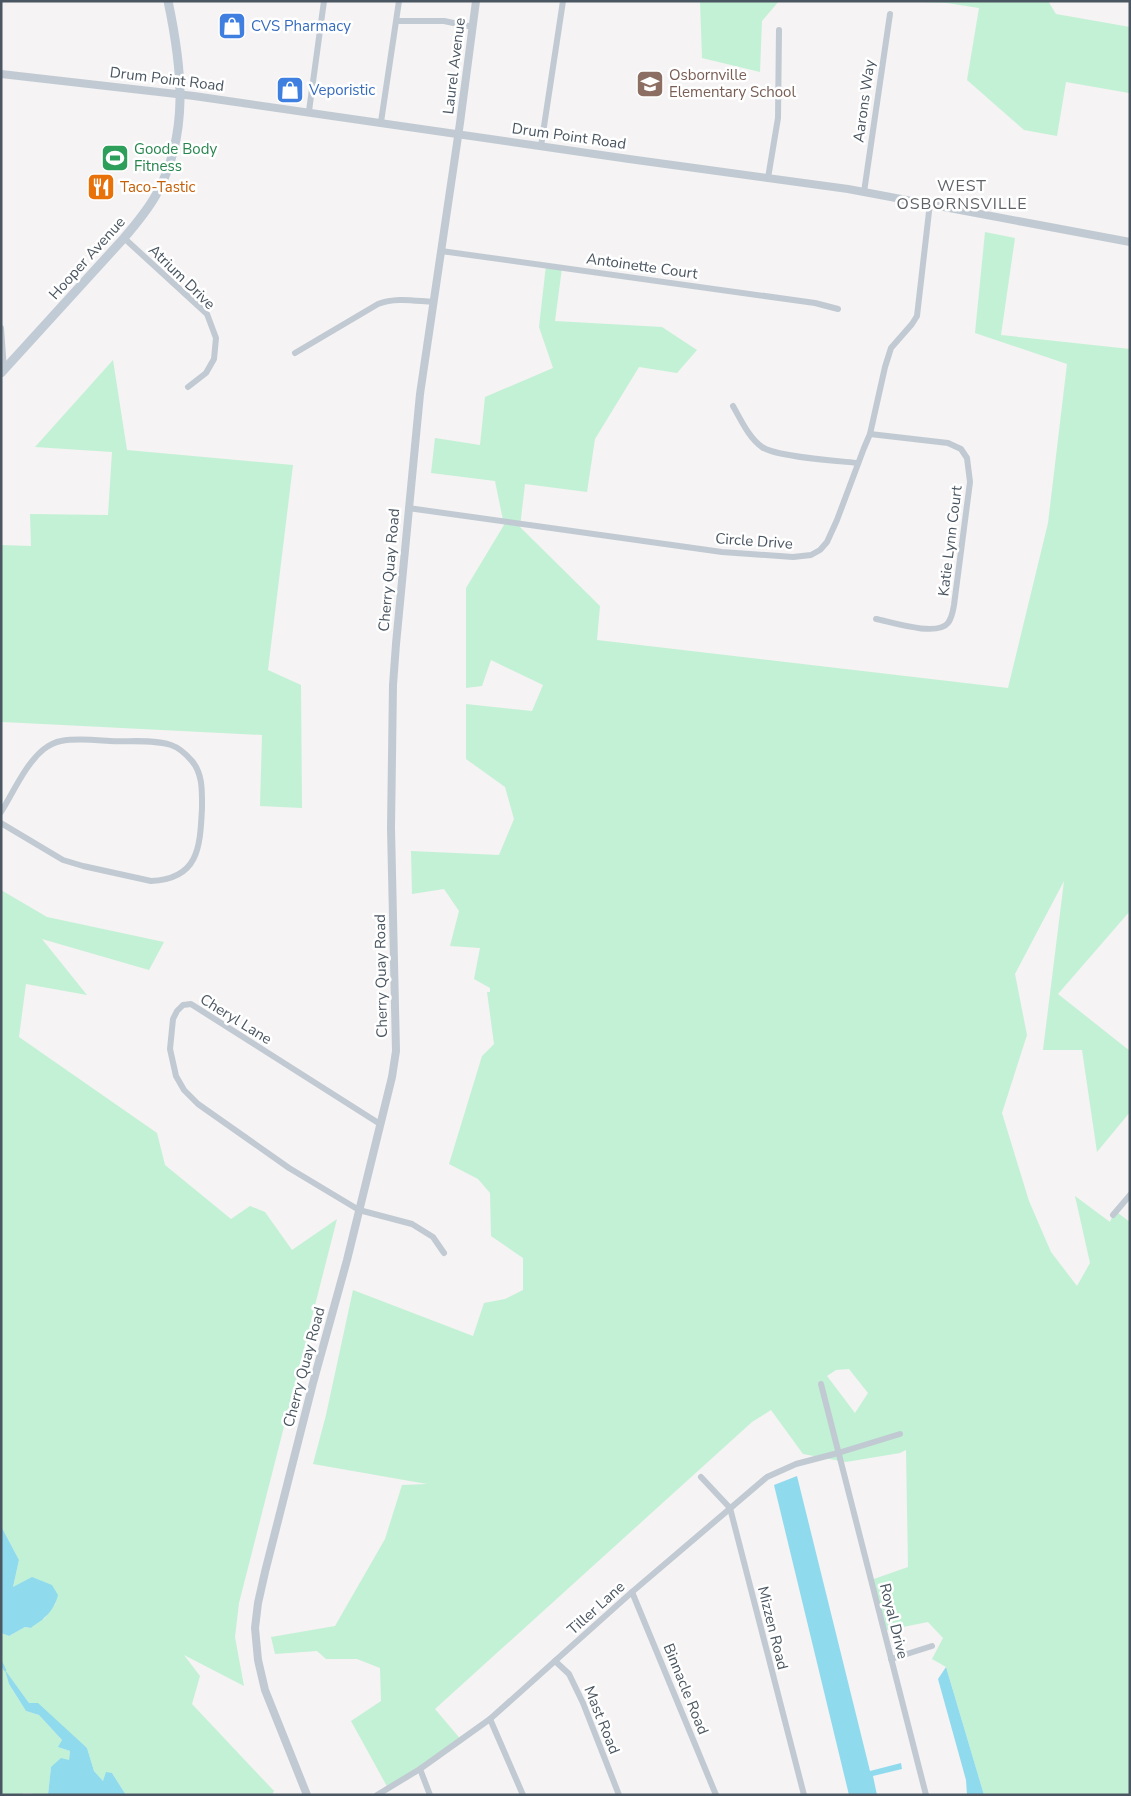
<svg xmlns="http://www.w3.org/2000/svg" width="1131" height="1796" font-family="'Nunito Sans',sans-serif">
  <rect width="100%" height="100%" fill="#f5f3f3"/>
  <!-- green -->
  <g fill="#c3f1d5" fill-rule="evenodd">
    <polygon points="700,1 779,1 762,21 760,72 702,58"/>
    <polygon points="895,1 1048,1 1056,14 1130,27 1129,93 1066,82 1057,136 1024,130 967,80 979,8 947,3"/>
    <path d="M985 232 1015 238 1001 335 1130 349V911L1058 994 1130 1051V1112L1097 1152 1082 1050H1043L1064 881 1015 974 1027 1035 1002 1113 1029 1201 1051 1252 1077 1286 1090 1263 1075 1196 1110 1222 1113 1215 1118 1213 1130 1222V1795H984L946 1667 932 1659 943 1638 928 1622 883 1631 871 1580 908 1567 906 1450 900 1453 846 1462 803 1454 771 1410 752 1422 435 1709 463 1742 389 1790 351 1721 381 1701 380 1668 357 1659H326L317 1651 275 1654 271 1637 335 1626 385 1539 402 1485 427 1484 313 1464 326 1415 353 1290 473 1336 484 1303 505 1299 523 1290V1258L491 1236 490 1193 478 1179 449 1164 482 1056 494 1044 487 992H490V988L474 979 480 948 450 946 459 911 444 889 412 894 411 851 499 855 514 819 505 787 466 759V704L532 711 543 685 491 660 482 686 466 688V588L504 525 495 481 431 473 435 438 480 445 485 397 553 368 539 327 546 265 562 268 555 321 662 327 697 350 677 373 639 367 595 439 587 492 525 484 520 527 600 606 597 640 1008 688 1048 523 1067 364 975 333ZM849 1369 868 1393 855 1413 827 1376 836 1370Z"/>
    <polygon points="113,360 127,450 293,465 268,670 301,685 302,808 260,806 262,735 3,722 1,723 1,545 31,546 30,514 108,515 112,452 35,447"/>
    <path d="M1 890 47 917 164 942 149 970 42 939 87 995 26 984 19 1037 157 1133 165 1165 231 1219 250 1206 265 1212 292 1250 337 1219 239 1603 235 1637 244 1686 184 1655 200 1676 192 1704 274 1791 272 1795H126L112 1773 103 1781 94 1771 87 1748 29 1703 6 1672 9 1684 26 1711 39 1715 62 1740 59 1747 70 1751 69 1761 51 1767 48 1795C39 1795 32 1793 23 1793V1795H1V1633L9 1636 25 1627 31 1628 36 1622 44 1619 56 1603 13 1587 19 1560 1 1526Z"/>
  </g>
  <!-- water -->
  <g fill="#90daee">
    <polygon points="797,1476 870,1771 901,1763 902,1769 873,1776 877,1795 849,1795 774,1485"/>
    <path d="M1 1526 19 1560 13 1587 32 1577 52 1585 58 1595C56 1603 52 1611 45 1617 41 1622 36 1623 31 1628L25 1627 9 1636 1 1633Z"/>
    <polygon points="946,1667 984,1795 967,1795 966,1780 938,1679"/>
    <polygon points="5,1670 29,1703 38,1703 87,1748 94,1771 103,1781 106,1772 112,1773 126,1795 48,1795 51,1767 61,1758 69,1760 70,1751 58,1747 62,1740 39,1715 26,1711 9,1684"/>
  </g>
  <g fill="none" stroke-linecap="round" stroke-linejoin="round">
    <!-- stream -->
    <polyline stroke="#90daee" stroke-width="2.5" points="1,1662 5,1670"/>
    <!-- minor -->
    <g stroke="#c1cad2" stroke-width="6">
      <polyline points="397,21 444,21 473,27"/>
      <polyline points="309,111 324,1"/>
      <polyline points="381,122 399,1"/>
      <polyline points="541,146 563,1"/>
      <polyline points="768,178 778,118 779,30"/>
      <polyline points="864,192 890,14"/>
      <polyline points="124,238 207,314 216,338 214,359 206,373 188,387"/>
      <polyline points="441,251 815,303 838,309"/>
      <polyline points="1,328 4,370"/>
      <path d="M295 353 378 304C396 297 415 301 433 302"/>
      <path d="M733 406C741 420 749 438 762 447 775 457 839 461 858 463"/>
      <path d="M870 434 948 443 961 449 967 458 970 482 954 605C953 611 952 618 948 623 937 637 891 622 876 619"/>
      <polyline points="408,508 722,552 793,557 811,555 820,550 827,542 837,520 864,448 870,434 885,367 891,348 912,324 917,316 930,203"/>
      <path d="M1 812C13 793 26 763 44 749 48 746 55 742 61 741 77 738 94 740 110 741 129 742 153 739 171 745 180 748 186 754 192 761 203 774 202 792 202 808 200 847 199 879 151 881L83 866 63 860 1 823"/>
      <polyline points="380,1124 191,1004 183,1005 177,1011 173,1019 170,1049 176,1076 184,1090 198,1104 289,1168 359,1210 412,1224 433,1237 444,1253"/>
      <polyline points="1113,1215 1130,1195"/>
      <polyline points="821,1384 926,1795"/>
      <polyline points="701,1477 730,1508 804,1795"/>
      <polyline points="632,1592 716,1795"/>
      <polyline points="891,1659 932,1646"/>
      <polyline points="555,1661 569,1674 583,1703 619,1795"/>
      <polyline points="490,1719 523,1795"/>
      <polyline points="420,1769 430,1795"/>
      <polyline points="377,1795 420,1769 490,1719 632,1592 767,1477 796,1464 838,1453 900,1434"/>
    </g>
    <!-- tertiary -->
    <g stroke="#c1cad2" stroke-width="8">
      <polyline points="1,74 194,96 629,159 848,189 1130,242"/>
      <polyline points="307,1795 265,1690 258,1660 255,1628 258,1603 265,1572 313,1383 347,1260 392,1077 396,1051 391,828 393,685 396,644 420,394 460,123 476,1"/>
    </g>
    <!-- secondary -->
    <path stroke="#c1cbd6" stroke-width="9" d="M1 373 124 238C136 224 147 211 156 195 190 134 182 67 168 1"/>
  </g>
  <!-- icons -->
  <defs>
    <g id="shop-square" transform="scale(1.4375)"><rect x="-9" y="-9" width="18" height="18" rx="4" fill="#3f7fe0" stroke="#fff"/><path d="M-5-2.5h2.3a2.7 3.5 0 0 1 5.4 0H5L5.5 6h-11ZM-1.5-2.5h3a1.5 2.3 0 0 0-3 0Z" fill="#fff"/></g>
    <g id="school-square" transform="scale(1.4375)"><rect x="-9" y="-9" width="18" height="18" rx="4" fill="#8d6e63" stroke="#fff"/><path d="M0-5L7-2L0 1L-7-2ZM-4 1L0 2.5L4 1V4Q0 6-4 4Z" fill="#fff"/></g>
    <g id="stadium-square" transform="scale(1.4375)"><rect x="-9" y="-9" width="18" height="18" rx="4" fill="#2e9e5b" stroke="#fff"/><path d="M0-5a6.5 5 0 1 0 0 10a6.5 5 0 1 0 0-10ZM-3.5-1.8h7v3.6h-7Z" fill="#fff"/></g>
    <g id="restaurant-square" transform="scale(1.4375)"><rect x="-9" y="-9" width="18" height="18" rx="4" fill="#e8710a" stroke="#fff"/><path d="M-5-6h1v4h1v-4h1v4h1v-4h1v5L-1.5 .5V6h-2V.5L-5-1ZM5-6V6H3V1.5H1.5Q1.5-4 5-6Z" fill="#fff"/></g>
  </defs>
  <g fill-rule="evenodd">
    <use href="#shop-square" x="232" y="26"/>
    <use href="#school-square" x="650" y="84"/>
    <use href="#shop-square" x="290" y="90"/>
    <use href="#stadium-square" x="115" y="158"/>
    <use href="#restaurant-square" x="101" y="187"/>
  </g>
  <g text-anchor="middle" dominant-baseline="central" stroke-width="5" stroke-linejoin="round" paint-order="stroke">
    <!-- shop labels -->
    <g font-size="15" fill="#366cbe" stroke="#fff" text-anchor="start">
      <text x="251" y="26">CVS Pharmacy</text>
      <text x="309" y="90">Veporistic</text>
    </g>
    <!-- street labels -->
    <g font-size="15" fill="#4a5661" stroke="#fff">
      <text transform="translate(454 66) rotate(-83)">Laurel Avenue</text>
      <text transform="translate(167 79) rotate(7)">Drum Point Road</text>
      <text transform="translate(864 101) rotate(-82)">Aarons Way</text>
      <text transform="translate(569 136) rotate(8)">Drum Point Road</text>
      <text transform="translate(87 258) rotate(-48)">Hooper Avenue</text>
      <text transform="translate(642 266) rotate(8)">Antoinette Court</text>
      <text transform="translate(182 277) rotate(44)">Atrium Drive</text>
      <text transform="translate(754 541) rotate(4)">Circle Drive</text>
      <text transform="translate(950 541) rotate(-83)">Katie Lynn Court</text>
      <text transform="translate(389 570) rotate(-85)">Cherry Quay Road</text>
      <text transform="translate(381 976) rotate(-91)">Cherry Quay Road</text>
      <text transform="translate(236 1019) rotate(32)">Cheryl Lane</text>
      <text transform="translate(304 1367) rotate(-75)">Cherry Quay Road</text>
      <text transform="translate(596 1608) rotate(-42)">Tiller Lane</text>
      <text transform="translate(894 1621) rotate(76)">Royal Drive</text>
      <text transform="translate(773 1628) rotate(76)">Mizzen Road</text>
      <text transform="translate(686 1689) rotate(68)">Binnacle Road</text>
      <text transform="translate(602 1720) rotate(68)">Mast Road</text>
    </g>
    <!-- education labels -->
    <g font-size="15" fill="#785e54" stroke="#fff" text-anchor="start">
      <text x="669" y="75">Osbornville<tspan x="669" dy="17">Elementary School</tspan></text>
    </g>
    <!-- leisure labels -->
    <g font-size="15" fill="#27864d" stroke="#fff" text-anchor="start">
      <text x="134" y="149">Goode Body<tspan x="134" dy="17">Fitness</tspan></text>
    </g>
    <!-- food labels -->
    <g font-size="15" fill="#c56008" stroke="#fff" text-anchor="start">
      <text x="120" y="187">Taco-Tastic</text>
    </g>
    <!-- neighbourhood labels -->
    <g font-size="16" letter-spacing="1" fill="#5f6368" stroke="#fff">
      <text x="962" y="186">WEST<tspan x="962" dy="18">OSBORNSVILLE</tspan></text>
    </g>
  </g>
  <!-- border -->
  <rect width="1131" height="1796" fill="none" stroke="#4a5661" stroke-width="5"/>
</svg>
